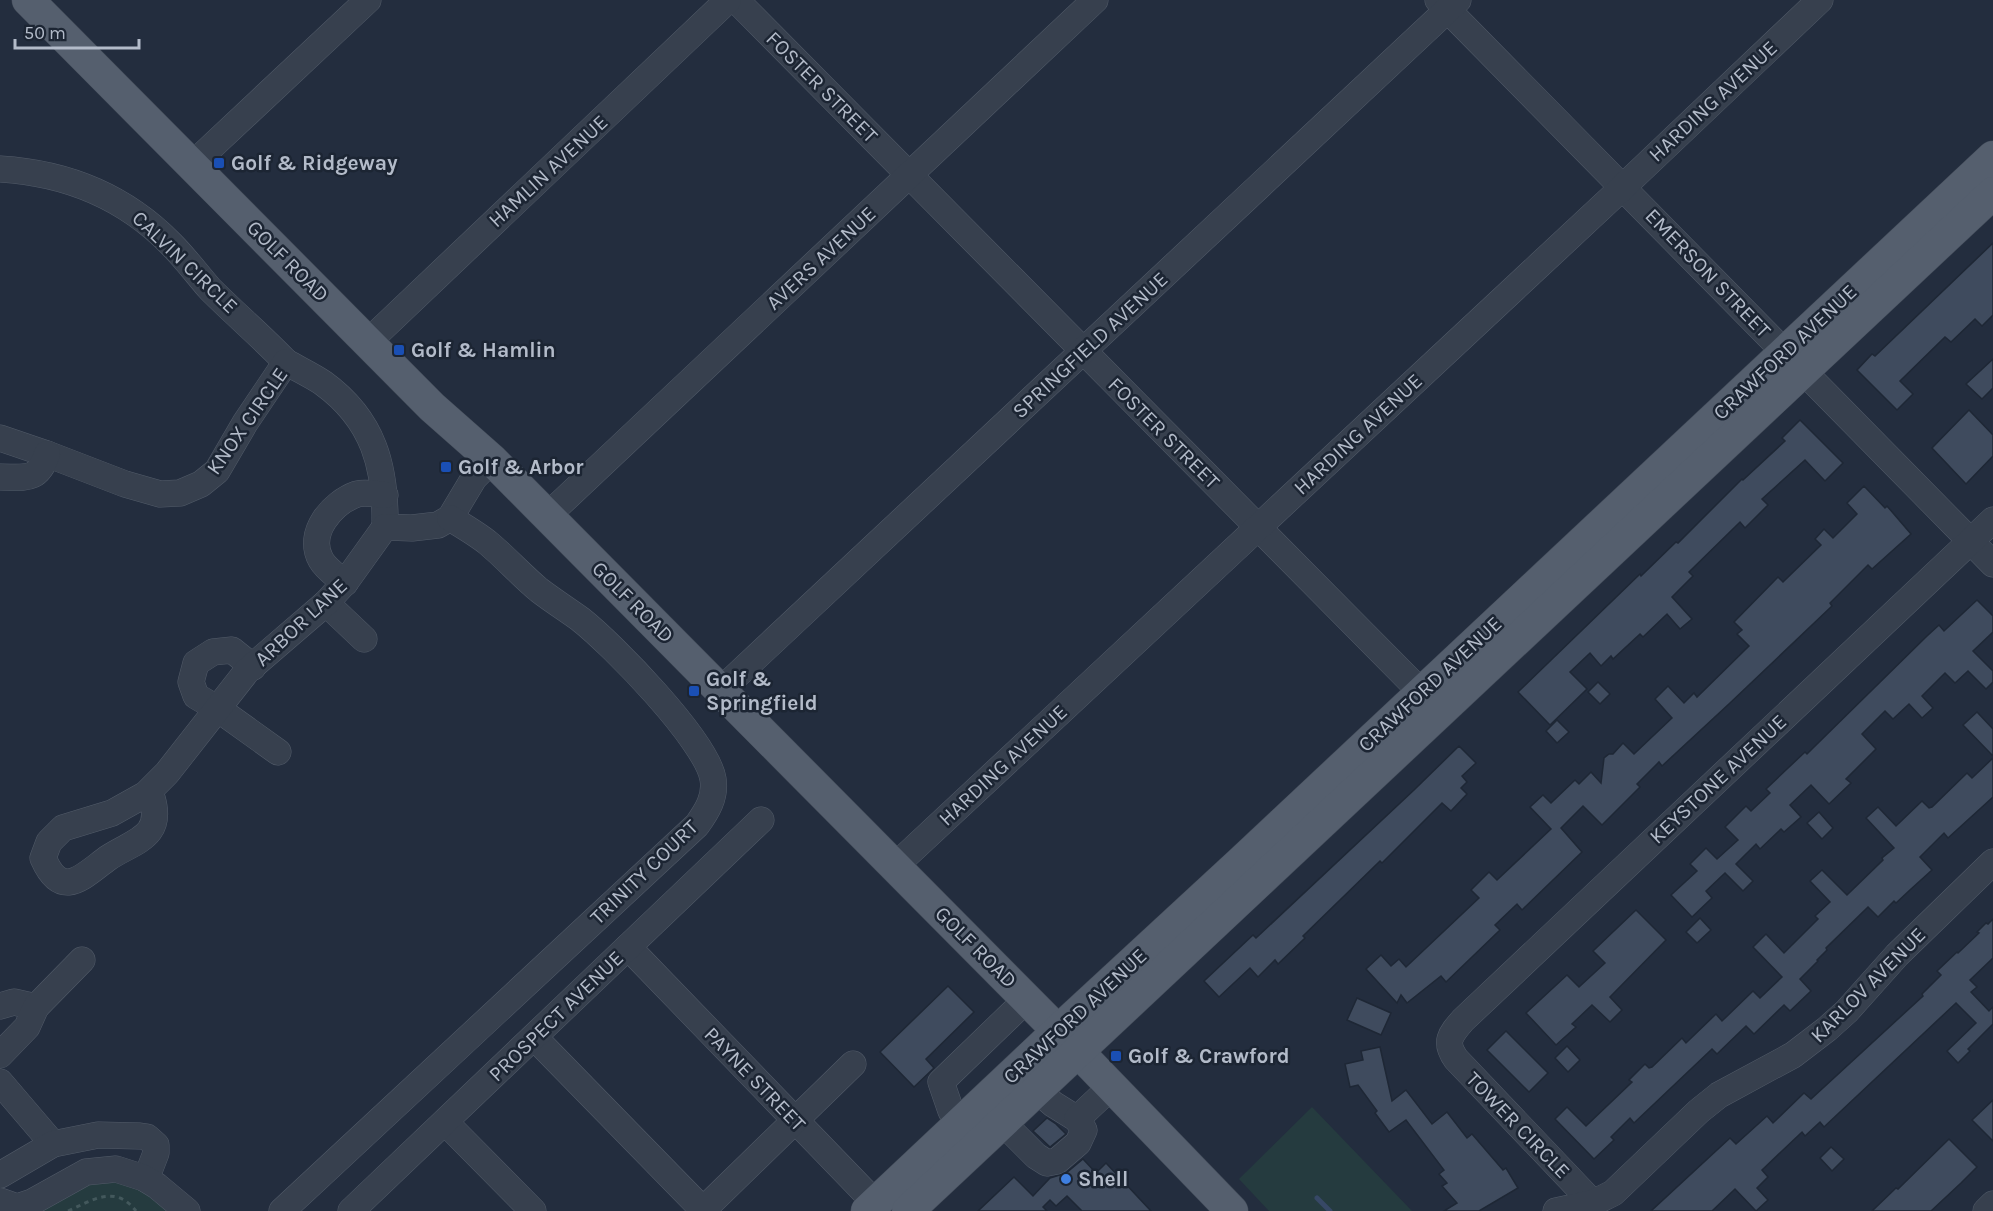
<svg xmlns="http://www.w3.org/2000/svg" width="1993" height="1211" font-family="Karla,sans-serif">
  <rect width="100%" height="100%" fill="#232d3e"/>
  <!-- green -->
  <g fill="#253b3f">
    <polygon points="1312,1107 1412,1211 1269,1211 1239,1179"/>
    <polygon points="115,1176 180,1211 31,1211 83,1183"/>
  </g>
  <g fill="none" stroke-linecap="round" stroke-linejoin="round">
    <!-- stream -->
    <polyline stroke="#374866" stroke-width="5" points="1317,1198 1330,1211"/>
  </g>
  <!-- building -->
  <g fill="#3f4b5e" stroke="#1e2735" stroke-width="1.5">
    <polygon points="1993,243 1993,315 1982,326 1975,319 1951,342 1945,337 1900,381 1913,394 1897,410 1857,370 1872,354 1875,356"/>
    <polygon points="1993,359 1993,388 1982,399 1966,384"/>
    <polygon points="1969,410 1993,435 1993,456 1966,484 1932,448"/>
    <polygon points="1800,420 1843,463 1825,481 1805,460 1762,499 1768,505 1745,528 1740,522 1689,572 1693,576 1672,597 1692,619 1680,629 1667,614 1643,637 1640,634 1613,659 1611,656 1601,666 1590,653 1570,672 1587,689 1550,725 1518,692 1640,574 1641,576 1676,542 1678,543 1742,479 1743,480 1785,441 1782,438"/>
    <polygon points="1864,486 1885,508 1887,506 1911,534 1872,569 1868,565 1830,603 1832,606 1730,703 1662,766 1659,762 1637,784 1640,787 1602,825 1583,806 1561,828 1582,852 1522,910 1517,904 1495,925 1500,930 1446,982 1441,976 1407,1003 1401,995 1397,1003 1366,969 1381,955 1391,966 1399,959 1406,967 1479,898 1471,890 1489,872 1497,880 1551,829 1530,807 1543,795 1551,803 1575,780 1579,784 1591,772 1601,783 1604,758 1609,754 1613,754 1623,743 1634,754 1672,718 1655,699 1668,686 1684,703 1694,693 1697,697 1749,646 1737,634 1742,630 1734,622 1778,577 1783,582 1821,545 1815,539 1824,529 1833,538 1857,514 1847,503"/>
    <polygon points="1977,600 1993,616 1993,632 1973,651 1993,671 1993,682 1986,689 1968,671 1955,683 1945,673 1922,696 1933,708 1922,718 1909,704 1893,719 1885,711 1862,734 1876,749 1846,779 1851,783 1829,804 1811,785 1790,805 1801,817 1784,832 1781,829 1760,849 1756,844 1736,864 1753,881 1743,891 1725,873 1706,891 1712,898 1692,917 1671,895 1697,871 1690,864 1706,848 1717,859 1738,840 1725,827 1746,806 1751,811 1770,793 1766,789 1787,769 1805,752 1807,754 1813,748 1927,636 1939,625 1944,631"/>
    <polygon points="1598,682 1610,694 1600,704 1588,692"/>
    <polygon points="1977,712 1993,729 1993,756 1963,725"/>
    <polygon points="1557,720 1569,732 1557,743 1546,731"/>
    <polygon points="1459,746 1476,763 1462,776 1467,782 1461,788 1467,794 1451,811 1442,803 1382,863 1380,861 1303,936 1305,938 1278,964 1275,960 1258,977 1250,968 1219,997 1204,981 1253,935 1256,938 1414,790"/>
    <polygon points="1993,758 1993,797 1948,838 1944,833 1920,857 1932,870 1911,889 1896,903 1894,901 1878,917 1868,907 1826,948 1827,950 1817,960 1818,961 1800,979 1811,991 1790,1011 1784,1005 1754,1034 1746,1026 1717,1054 1712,1049 1634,1123 1630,1118 1611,1137 1614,1140 1594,1159 1555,1119 1567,1107 1586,1126 1632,1082 1629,1080 1645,1064 1649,1068 1652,1067 1682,1038 1686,1043 1716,1014 1722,1021 1753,991 1760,998 1782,977 1753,947 1766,934 1784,953 1818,919 1815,916 1830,902 1810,881 1822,870 1847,895 1883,860 1882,858 1894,848 1866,818 1878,807 1896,826 1922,801 1929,808 1932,807 1967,773 1972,778"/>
    <polygon points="1819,812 1833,828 1822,839 1807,823"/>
    <polygon points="1636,910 1666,940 1610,997 1622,1010 1610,1022 1592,1005 1572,1024 1576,1027 1556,1045 1526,1013 1567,975 1579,987 1605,963 1593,951"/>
    <polygon points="1700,918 1711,930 1697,943 1686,932"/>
    <polygon points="1993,919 1993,958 1970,980 1977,987 1971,992 1989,1011 1993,1007 1993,1024 1968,1049 1970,1051 1958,1063 1947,1051 1976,1023 1956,1003 1824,1127 1820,1122 1805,1136 1802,1132 1762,1170 1768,1177 1757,1188 1768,1200 1756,1211 1735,1189 1712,1211 1651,1211 1730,1138 1736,1144 1767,1116 1773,1123 1804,1093 1811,1099 1923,996 1922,994 1941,975 1937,971 1957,952 1958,953 1979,933 1977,932 1986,923 1988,924"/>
    <polygon points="948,986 974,1012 926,1059 934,1068 914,1087 880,1052"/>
    <polygon points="1357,998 1391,1013 1381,1035 1347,1020"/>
    <polygon points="1506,1031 1548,1073 1529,1092 1487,1050"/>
    <polygon points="1567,1046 1580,1060 1568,1072 1555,1058"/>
    <polygon points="1380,1047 1392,1101 1406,1090 1432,1124 1447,1112 1467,1138 1472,1134 1503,1170 1506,1168 1518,1188 1479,1211 1444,1211 1457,1203 1442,1186 1447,1183 1439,1174 1444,1170 1406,1120 1389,1132 1375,1113 1377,1111 1358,1085 1350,1087 1345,1064 1363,1060 1361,1051"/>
    <polygon points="1993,1100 1993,1141 1972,1120"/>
    <polygon points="1047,1118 1056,1124 1066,1134 1050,1147 1033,1131"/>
    <polygon points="1949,1139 1977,1167 1961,1183 1931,1211 1872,1211 1896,1188 1898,1189"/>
    <polygon points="1831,1147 1844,1159 1832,1171 1820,1158"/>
    <polygon points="1083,1159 1096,1173 1106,1163 1151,1211 1082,1211 1067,1196 1056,1206 1050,1200 1043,1207 1047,1211 978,1211 1014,1177 1033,1196 1050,1178 1066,1173"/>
  </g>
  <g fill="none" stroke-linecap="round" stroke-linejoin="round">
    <!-- minor casing -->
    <g stroke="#525b69" stroke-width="27">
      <g id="minor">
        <polyline points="736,0 1434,705"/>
        <polyline points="1438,0 1993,564"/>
        <polyline points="192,165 368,0"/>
        <path d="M0 169C66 173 124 196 171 244 185 258 197 274 210 289 235 314 262 337 286 362"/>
        <polyline points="368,342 728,0"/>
        <path d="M0 438 47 454 125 484 160 494 180 493 201 484 217 471 245 423 286 362C298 369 311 375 323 383 374 420 386 467 385 527"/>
        <path d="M0 477C25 477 38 482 47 454"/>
        <polyline points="547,516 1095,0"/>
        <path d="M345 583C337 576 326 569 321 560 306 533 332 503 357 494 365 492 377 494 385 495"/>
        <polyline points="326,603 364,639"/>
        <polyline points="253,667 232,650 213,652 196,663 191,682 196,696 218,709 278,752"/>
        <polyline points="721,690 1458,0"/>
        <path d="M146 794 152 798C164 838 133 841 108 858 82 877 62 901 43 858L49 842 63 828 112 813 146 794 167 773 247 671 326 603 347 580 385 527 412 528 438 525 450 518 474 478 492 460"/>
        <polyline points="895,866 1623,187 1820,0"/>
        <polyline points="628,947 883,1211"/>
        <polyline points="0,1006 14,1002 36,1007"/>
        <polyline points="534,1037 703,1210 853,1064"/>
        <polyline points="0,1055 27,1027 36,1007 82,960"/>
        <polyline points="0,1082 53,1144"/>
        <polyline points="1037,1090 1053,1104 1077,1119"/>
        <polyline points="962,1121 951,1111 941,1082 1027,999"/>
        <polyline points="445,1122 533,1211"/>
        <polyline points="1002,1122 1036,1156 1047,1163 1057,1161 1078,1143 1084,1130 1077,1119 1112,1086"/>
        <polyline points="0,1175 53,1144 98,1135 140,1136 147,1137 156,1145 156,1153 146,1179"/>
        <polyline points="0,1201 17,1207 32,1202 86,1172 116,1169 144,1178 157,1186 187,1211"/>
        <path d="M1593 1203 1456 1059C1444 1042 1450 1035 1463 1020L1993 520"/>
        <path d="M282 1211 697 825C707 811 716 797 713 779 707 741 612 644 580 619 566 609 552 600 539 590 521 575 506 558 488 543 477 534 463 526 450 518"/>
        <polyline points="351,1211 761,820"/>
        <polyline points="1556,1211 1593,1203 1613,1193 1699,1111 1719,1095 1793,1055 1827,1029 1847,1011 1897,955 1993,862"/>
        <polyline points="1986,1211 1993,1204"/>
      </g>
    </g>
    <!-- major casing -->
    <g stroke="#404957" stroke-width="33">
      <g id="major">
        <polyline points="28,0 432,407 492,460 1058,1031 1232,1211"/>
        <polyline points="867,1211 1058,1031 1242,861 1993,157"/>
        <polyline points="908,1211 1993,193"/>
      </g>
    </g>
    <!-- path -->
    <path stroke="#43585c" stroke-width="3" stroke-dasharray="4.5 4.5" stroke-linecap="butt" d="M68 1211C93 1200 115 1184 136 1211"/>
    <!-- minor -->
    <use href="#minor" stroke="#37404e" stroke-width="26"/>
    <!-- major -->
    <use href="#major" stroke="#555f6e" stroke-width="32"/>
  </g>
  <!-- markers -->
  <g fill="#1a4fb4" stroke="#1c2533" stroke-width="2">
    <rect x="213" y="157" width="12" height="12" rx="3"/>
    <rect x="393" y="344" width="12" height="12" rx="3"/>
    <rect x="440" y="461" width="12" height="12" rx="3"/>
    <rect x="688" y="685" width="12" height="12" rx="3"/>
    <rect x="1110" y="1050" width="12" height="12" rx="3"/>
  </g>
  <circle fill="#3f7fe0" stroke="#1c2533" stroke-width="2" cx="1066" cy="1179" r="6"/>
  <g text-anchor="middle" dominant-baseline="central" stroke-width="5" stroke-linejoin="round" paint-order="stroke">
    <!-- street labels -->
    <g font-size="21" fill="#b3bbc9" stroke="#1c2533">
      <text transform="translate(822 87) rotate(45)">FOSTER STREET</text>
      <text transform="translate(1713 101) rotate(-43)">HARDING AVENUE</text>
      <text transform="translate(548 171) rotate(-43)">HAMLIN AVENUE</text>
      <text transform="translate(821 258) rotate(-43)">AVERS AVENUE</text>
      <text transform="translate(288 261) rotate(45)">GOLF ROAD</text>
      <text transform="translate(185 262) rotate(44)">CALVIN CIRCLE</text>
      <text transform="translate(1708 273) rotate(46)">EMERSON STREET</text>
      <text transform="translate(1090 345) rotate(-43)">SPRINGFIELD AVENUE</text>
      <text transform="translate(1785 352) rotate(-43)">CRAWFORD AVENUE</text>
      <text transform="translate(247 421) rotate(-55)">KNOX CIRCLE</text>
      <text transform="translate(1164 433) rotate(45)">FOSTER STREET</text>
      <text transform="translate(1358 434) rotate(-43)">HARDING AVENUE</text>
      <text transform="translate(633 602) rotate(45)">GOLF ROAD</text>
      <text transform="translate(301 622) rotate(-43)">ARBOR LANE</text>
      <text transform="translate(1430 684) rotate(-43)">CRAWFORD AVENUE</text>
      <text transform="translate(1003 765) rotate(-43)">HARDING AVENUE</text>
      <text transform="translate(1718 779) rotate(-43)">KEYSTONE AVENUE</text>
      <text transform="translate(644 872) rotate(-44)">TRINITY COURT</text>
      <text transform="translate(976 947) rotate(45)">GOLF ROAD</text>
      <text transform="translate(1868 985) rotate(-45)">KARLOV AVENUE</text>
      <text transform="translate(556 1016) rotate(-44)">PROSPECT AVENUE</text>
      <text transform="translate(1075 1016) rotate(-43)">CRAWFORD AVENUE</text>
      <text transform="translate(755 1079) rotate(46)">PAYNE STREET</text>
      <text transform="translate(1518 1125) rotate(46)">TOWER CIRCLE</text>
    </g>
    <!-- poi labels -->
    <g font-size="21" font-weight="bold" fill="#b3bbc9" stroke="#1c2533" text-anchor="start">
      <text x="231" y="163">Golf &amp; Ridgeway</text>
      <text x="411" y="350">Golf &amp; Hamlin</text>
      <text x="458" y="467">Golf &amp; Arbor</text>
      <text x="706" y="679">Golf &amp;<tspan x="706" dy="24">Springfield</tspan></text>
      <text x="1128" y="1056">Golf &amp; Crawford</text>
      <text x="1078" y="1179">Shell</text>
    </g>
  </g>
  <!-- scale -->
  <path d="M15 39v9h124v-9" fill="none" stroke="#b3bbc9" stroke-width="3"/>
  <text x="24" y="39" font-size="18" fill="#b3bbc9" stroke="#1c2533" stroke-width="4.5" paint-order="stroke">50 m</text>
</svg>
